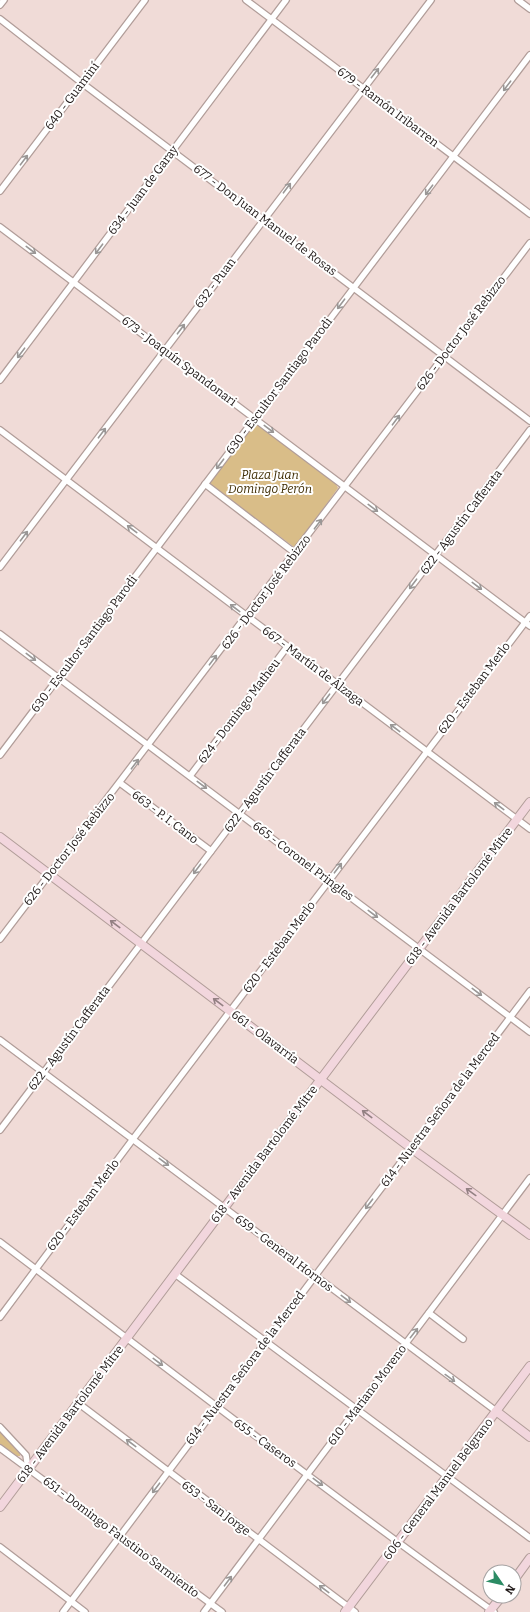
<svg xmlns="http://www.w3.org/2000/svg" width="530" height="1612" font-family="Bitter,serif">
  <rect width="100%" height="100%" fill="#f0dbd7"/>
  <!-- green -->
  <g fill="#d9bd88">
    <polygon points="259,425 336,484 338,488 298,544 294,547 209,484 253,426"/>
    <polygon points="0,1432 20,1454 20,1456 17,1456 0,1444"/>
  </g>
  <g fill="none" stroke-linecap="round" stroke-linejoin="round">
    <!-- street casing -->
    <g stroke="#b19d99" stroke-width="8">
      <g id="street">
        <polyline points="246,0 530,214"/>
        <polyline points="518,0 530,9"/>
        <polyline points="0,5 4,0"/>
        <polyline points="0,19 82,83 530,421"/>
        <polyline points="0,191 145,0"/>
        <polyline points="0,227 530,626"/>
        <polyline points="0,380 286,0"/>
        <polyline points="0,430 530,829"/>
        <polyline points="205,484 295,553"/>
        <polyline points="0,567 431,0"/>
        <polyline points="0,634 530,1032"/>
        <polyline points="0,755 530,55"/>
        <polyline points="190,776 287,647"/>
        <polyline points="120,783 211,851"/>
        <polyline points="0,939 530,243"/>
        <polyline points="0,1040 496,1411"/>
        <polyline points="0,1130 530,430"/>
        <path d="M0 1242C164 1366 327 1492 494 1612"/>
        <polyline points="175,1274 530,1538"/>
        <polyline points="429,1313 463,1339"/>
        <polyline points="0,1317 133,1139 530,616"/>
        <polyline points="78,1403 355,1612"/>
        <polyline points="0,1427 26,1455 28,1469"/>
        <polyline points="0,1448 222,1612"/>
        <polyline points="0,1547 85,1612"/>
        <polyline points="63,1612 315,1276 530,991"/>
        <polyline points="204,1612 530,1178"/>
      </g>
    </g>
    <!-- secondary casing -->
    <g stroke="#b19d99" stroke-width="10">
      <g id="secondary">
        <polyline points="0,837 411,1148 530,1235"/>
        <polyline points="496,1411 530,1437"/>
        <polyline points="0,1507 321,1079 530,802"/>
        <polyline points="514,1580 530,1558"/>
        <polyline points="345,1612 530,1366"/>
        <polyline points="489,1612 502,1596"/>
      </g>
    </g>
    <!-- street -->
    <use href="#street" stroke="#fff" stroke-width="5.5"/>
    <!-- secondary -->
    <use href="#secondary" stroke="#f2d6dd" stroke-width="8"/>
  </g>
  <!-- one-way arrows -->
  <defs><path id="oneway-shaft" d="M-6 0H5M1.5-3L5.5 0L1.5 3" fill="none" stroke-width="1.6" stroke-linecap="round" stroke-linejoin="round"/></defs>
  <g stroke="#9a9796">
    <use href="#oneway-shaft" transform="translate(375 73) rotate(-52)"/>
    <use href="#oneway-shaft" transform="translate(507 86) rotate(127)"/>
    <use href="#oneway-shaft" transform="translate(24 160) rotate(-53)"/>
    <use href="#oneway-shaft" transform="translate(287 188) rotate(-53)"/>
    <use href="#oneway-shaft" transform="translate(429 190) rotate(127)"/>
    <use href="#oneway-shaft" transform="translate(99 249) rotate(127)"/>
    <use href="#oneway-shaft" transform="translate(31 250) rotate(37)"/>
    <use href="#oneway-shaft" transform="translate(341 304) rotate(127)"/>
    <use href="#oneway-shaft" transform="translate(181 329) rotate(-53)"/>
    <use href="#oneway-shaft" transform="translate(21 353) rotate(127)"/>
    <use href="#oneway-shaft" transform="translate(396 420) rotate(-53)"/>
    <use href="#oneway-shaft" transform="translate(269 429) rotate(37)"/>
    <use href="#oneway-shaft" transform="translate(102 433) rotate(-53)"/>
    <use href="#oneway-shaft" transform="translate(220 464) rotate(127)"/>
    <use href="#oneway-shaft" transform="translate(373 508) rotate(37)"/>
    <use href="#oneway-shaft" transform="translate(318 524) rotate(-53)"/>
    <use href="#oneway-shaft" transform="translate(132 529) rotate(-143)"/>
    <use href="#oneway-shaft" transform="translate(24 536) rotate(-53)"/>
    <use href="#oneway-shaft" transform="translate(413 584) rotate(127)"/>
    <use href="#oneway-shaft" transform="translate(477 586) rotate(37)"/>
    <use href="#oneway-shaft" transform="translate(235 608) rotate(-143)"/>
    <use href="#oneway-shaft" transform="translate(31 657) rotate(37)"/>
    <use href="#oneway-shaft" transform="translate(213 660) rotate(-53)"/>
    <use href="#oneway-shaft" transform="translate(326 699) rotate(127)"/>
    <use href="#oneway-shaft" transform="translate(395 728) rotate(-143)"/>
    <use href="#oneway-shaft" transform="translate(135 764) rotate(-53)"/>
    <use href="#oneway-shaft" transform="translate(202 785) rotate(37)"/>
    <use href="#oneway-shaft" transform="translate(499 806) rotate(-143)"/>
    <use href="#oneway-shaft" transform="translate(338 868) rotate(-53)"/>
    <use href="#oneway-shaft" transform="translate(197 869) rotate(127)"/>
    <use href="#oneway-shaft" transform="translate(373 914) rotate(37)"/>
    <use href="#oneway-shaft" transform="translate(477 992) rotate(37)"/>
    <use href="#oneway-shaft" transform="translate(164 1162) rotate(37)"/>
    <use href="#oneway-shaft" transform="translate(369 1204) rotate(127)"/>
    <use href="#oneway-shaft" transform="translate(346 1299) rotate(37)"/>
    <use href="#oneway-shaft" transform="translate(414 1333) rotate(-52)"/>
    <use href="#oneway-shaft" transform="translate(158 1362) rotate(37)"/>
    <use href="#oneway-shaft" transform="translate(450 1378) rotate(36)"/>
    <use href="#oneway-shaft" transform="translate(131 1443) rotate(-143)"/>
    <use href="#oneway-shaft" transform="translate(318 1482) rotate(37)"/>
    <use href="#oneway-shaft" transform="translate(156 1488) rotate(127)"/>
    <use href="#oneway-shaft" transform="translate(228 1581) rotate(-53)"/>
    <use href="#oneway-shaft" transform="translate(324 1589) rotate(-143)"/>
  </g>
  <g stroke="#938083">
    <use href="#oneway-shaft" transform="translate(115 924) rotate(-143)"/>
    <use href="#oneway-shaft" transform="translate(218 1002) rotate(-143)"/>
    <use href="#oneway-shaft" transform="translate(367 1114) rotate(-143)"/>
    <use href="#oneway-shaft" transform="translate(471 1192) rotate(-144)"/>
  </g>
  <g text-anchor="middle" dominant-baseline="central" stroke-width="4" stroke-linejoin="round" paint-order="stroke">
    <!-- street labels -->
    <g font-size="12" fill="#1e1716" stroke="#fff">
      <text transform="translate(72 96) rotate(-53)">640 - Guaminí</text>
      <text transform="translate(388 107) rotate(37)">679 - Ramón Iribarren</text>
      <text transform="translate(143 190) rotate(-53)">634 - Juan de Garay</text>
      <text transform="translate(265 220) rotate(37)">677 - Don Juan Manuel de Rosas</text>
      <text transform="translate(215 283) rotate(-53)">632 - Puan</text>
      <text transform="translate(461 333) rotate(-53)">626 - Doctor José Rebizzo</text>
      <text transform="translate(179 361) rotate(37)">673 - Joaquín Spandonari</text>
      <text transform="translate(279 386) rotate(-53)">630 - Escultor Santiago Parodi</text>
      <text transform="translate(461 522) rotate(-53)">622 - Agustín Cafferata</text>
      <text transform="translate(266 592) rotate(-53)">626 - Doctor José Rebizzo</text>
      <text transform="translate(84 644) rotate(-53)">630 - Escultor Santiago Parodi</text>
      <text transform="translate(313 666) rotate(37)">667 - Martín de Álzaga</text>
      <text transform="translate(474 688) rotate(-53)">620 - Esteban Merlo</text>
      <text transform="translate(239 711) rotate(-53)">624 - Domingo Matheu</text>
      <text transform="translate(265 780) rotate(-53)">622 - Agustín Cafferata</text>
      <text transform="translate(165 817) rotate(37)">663 - P. I. Cano</text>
      <text transform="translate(69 849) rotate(-52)">626 - Doctor José Rebizzo</text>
      <text transform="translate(303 861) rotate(37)">665 - Coronel Pringles</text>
      <text transform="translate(459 896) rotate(-53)">618 - Avenida Bartolomé Mitre</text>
      <text transform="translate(279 947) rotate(-53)">620 - Esteban Merlo</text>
      <text transform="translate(265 1037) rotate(37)">661 - Olavarría</text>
      <text transform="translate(69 1038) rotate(-53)">622 - Agustín Cafferata</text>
      <text transform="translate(440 1110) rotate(-53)">614 - Nuestra Señora de la Merced</text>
      <text transform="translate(264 1154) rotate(-53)">618 - Avenida Bartolomé Mitre</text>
      <text transform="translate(83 1205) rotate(-53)">620 - Esteban Merlo</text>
      <text transform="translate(284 1253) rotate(37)">659 - General Hornos</text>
      <text transform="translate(245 1368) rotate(-53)">614 - Nuestra Señora de la Merced</text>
      <text transform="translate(367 1395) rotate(-53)">610 - Mariano Moreno</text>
      <text transform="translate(70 1414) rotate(-53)">618 - Avenida Bartolomé Mitre</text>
      <text transform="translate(265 1443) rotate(36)">655 - Caseros</text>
      <text transform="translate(438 1489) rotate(-53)">606 - General Manuel Belgrano</text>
      <text transform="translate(216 1508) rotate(37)">653 - San Jorge</text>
      <text transform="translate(121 1537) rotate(37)">651 - Domingo Faustino Sarmiento</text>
    </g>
    <!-- park labels -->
    <g font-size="12" font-style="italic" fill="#3e2c02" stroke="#fff">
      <text x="270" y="475">Plaza Juan<tspan x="270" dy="14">Domingo Perón</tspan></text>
    </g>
  </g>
  <!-- north arrow -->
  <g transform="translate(502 1584) rotate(124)"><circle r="19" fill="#ffffff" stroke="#a5a2a2"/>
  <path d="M0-3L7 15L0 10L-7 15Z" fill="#2b8b64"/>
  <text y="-6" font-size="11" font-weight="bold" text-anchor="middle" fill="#1e1716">N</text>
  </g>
</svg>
